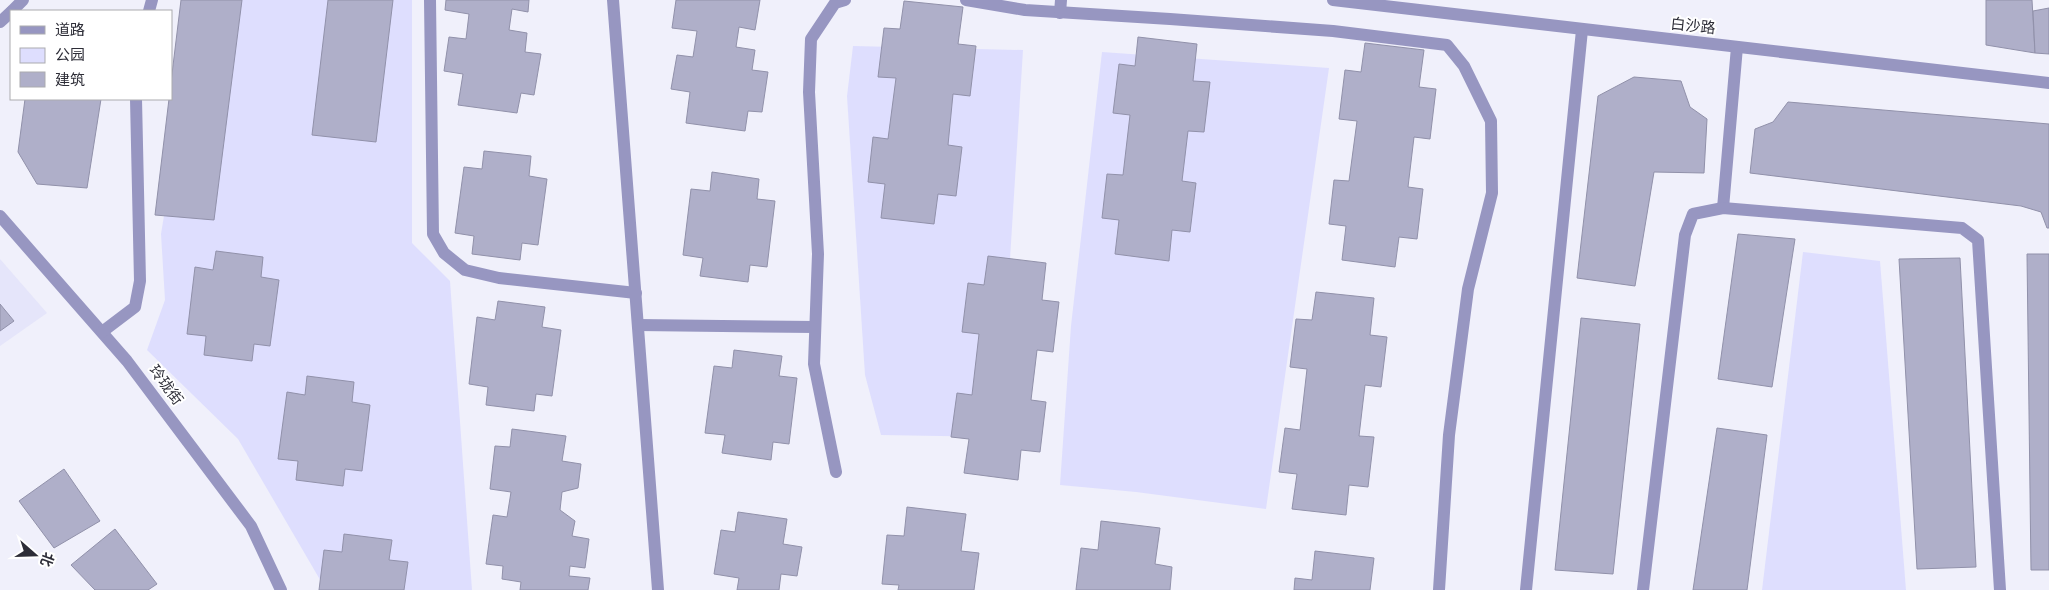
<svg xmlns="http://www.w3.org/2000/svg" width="2049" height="590" font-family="Karla,'Noto Sans SC',sans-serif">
  <rect width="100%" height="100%" fill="#f0f0fb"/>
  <!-- built -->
  <polygon fill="#e5e5fa" points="0,259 47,313 0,346"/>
  <!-- green -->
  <g fill="#dedefe">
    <polygon points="213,0 412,0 412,243 450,281 472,590 326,590 238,439 147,350 165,300 161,234 188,69"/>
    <polygon points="853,46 1023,50 999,437 881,435 865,375 847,96"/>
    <polygon points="1102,52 1329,68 1266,509 1136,492 1060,485 1071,326"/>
    <polygon points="1803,252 1880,261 1906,590 1762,590"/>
  </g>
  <!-- building -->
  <g fill="#afafc9" stroke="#9191aa">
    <polygon points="181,0 242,0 214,220 155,215 169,99 171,99 171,82"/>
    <polygon points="328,0 393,0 376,142 312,135"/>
    <polygon points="446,0 529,0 528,12 512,9 509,30 527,33 525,52 541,54 534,95 521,93 517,113 458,105 463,74 444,71 449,37 466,39 469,14 445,10"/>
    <polygon points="676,0 760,0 755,30 739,27 736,47 755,50 752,70 768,72 762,112 748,111 745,131 686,123 690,92 671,89 677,55 693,57 697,31 672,28"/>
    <polygon points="1986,0 2032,0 2035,53 1986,45"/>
    <polygon points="904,1 963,7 958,44 976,46 970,96 953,94 948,145 962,147 956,196 938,194 934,224 881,218 885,184 868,182 873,137 888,139 896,78 878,77 884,28 900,29"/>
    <polygon points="2049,8 2049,54 2035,53 2033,11"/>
    <polygon points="1138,37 1197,44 1193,81 1210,82 1204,132 1188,131 1182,181 1196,183 1190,232 1172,230 1169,261 1115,254 1119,220 1102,218 1107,174 1123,175 1130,115 1113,113 1119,64 1135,66"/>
    <polygon points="1365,43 1424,50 1419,87 1436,89 1430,139 1414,137 1408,187 1423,189 1417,239 1399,237 1395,267 1342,260 1346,226 1329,224 1334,180 1349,181 1357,121 1339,119 1345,70 1361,72"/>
    <polygon points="1634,77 1681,81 1690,107 1707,119 1704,173 1654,172 1635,286 1577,278 1598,96"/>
    <polygon points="25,99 101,99 87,188 37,184 18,152"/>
    <polygon points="1788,102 2049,124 2049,228 2047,228 2041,212 2021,206 1750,173 1755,129 1773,122"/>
    <polygon points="484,151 531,156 529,176 547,179 538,245 522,243 520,260 472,254 474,236 455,233 464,167 482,169"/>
    <polygon points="712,172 759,179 757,199 775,201 767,267 750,265 748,282 700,276 703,258 683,255 691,189 710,191"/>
    <polygon points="1738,234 1795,239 1772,387 1718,379"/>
    <polygon points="216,251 263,257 261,277 279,280 270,346 254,344 252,361 204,355 206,336 187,334 195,267 213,270"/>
    <polygon points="2027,254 2049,254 2049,570 2031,570"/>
    <polygon points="988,256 1046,263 1042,300 1059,302 1053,352 1037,350 1031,400 1046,402 1040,452 1021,450 1018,480 964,473 969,439 951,437 957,393 972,395 979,334 962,332 968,283 984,285"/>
    <polygon points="1960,258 1976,567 1917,569 1899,259"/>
    <polygon points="1316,292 1374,298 1370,335 1387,337 1381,387 1365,385 1359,436 1374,437 1368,487 1349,485 1346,515 1292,509 1297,474 1279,472 1285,428 1300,430 1307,369 1290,367 1296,319 1312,320"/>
    <polygon points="498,301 545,307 542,327 561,330 552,396 536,394 534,411 486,405 488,387 469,384 477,317 495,320"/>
    <polygon points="0,304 14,321 0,331"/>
    <polygon points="1581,318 1640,324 1613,574 1555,570"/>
    <polygon points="734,350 782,356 779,376 797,378 789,444 773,442 771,460 722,453 725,435 705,433 714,366 732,368"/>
    <polygon points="307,376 354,382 352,402 370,405 362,471 345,469 343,486 296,480 298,461 278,459 287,392 305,395"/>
    <polygon points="1717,428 1767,435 1747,590 1693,590"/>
    <polygon points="512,429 566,436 562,461 581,464 578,488 562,492 560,510 575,521 572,536 589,539 585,568 570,566 569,576 590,578 588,590 520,590 521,582 502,579 503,566 486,564 493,515 507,517 511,492 490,489 495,446 510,447"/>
    <polygon points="64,469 100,521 54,548 19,501"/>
    <polygon points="907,507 966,514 961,551 979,553 974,590 898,590 899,585 882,584 887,535 904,536"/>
    <polygon points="738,512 787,519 783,544 802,547 797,576 781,574 779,590 737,590 739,578 714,574 721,530 735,532"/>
    <polygon points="1101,521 1160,528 1155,564 1172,567 1170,590 1076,590 1081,548 1098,550"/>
    <polygon points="115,529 157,584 148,590 95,590 71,565"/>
    <polygon points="344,534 392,540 389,560 408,562 404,590 319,590 324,550 342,552"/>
    <polygon points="1315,551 1374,558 1370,590 1294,590 1295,578 1312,580"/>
  </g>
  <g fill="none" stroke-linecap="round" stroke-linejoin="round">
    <!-- minor -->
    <g stroke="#9796c1" stroke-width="12">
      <polyline points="430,0 433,234 444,253 465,270 499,278 636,293"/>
      <polyline points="613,0 658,590"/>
      <polyline points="966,0 1025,10 1170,19 1333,31 1447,45 1464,66 1491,121 1492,193 1468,289 1449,435 1439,590"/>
      <polyline points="1333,0 2049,83"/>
      <polyline points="12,11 23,0"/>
      <polyline points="149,11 152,0"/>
      <polyline points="1060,13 1061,0"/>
      <polyline points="0,22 11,12"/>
      <polyline points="1723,208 1737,47"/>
      <polyline points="0,216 127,361 251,526 281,590"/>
      <polyline points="638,325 815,327"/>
      <polyline points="102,332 135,307 140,281 136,99"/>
      <polyline points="836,472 814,364 818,254 809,92 811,39 835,3 845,0"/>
      <polyline points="1526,590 1582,30"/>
      <polyline points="1643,590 1685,235 1693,214 1723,208 1962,228 1978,240 2000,590"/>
    </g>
  </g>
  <g text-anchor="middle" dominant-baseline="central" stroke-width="4" stroke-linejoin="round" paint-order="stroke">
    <!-- street labels -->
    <g font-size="15" fill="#2d2d37" stroke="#fff">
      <text transform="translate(1693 26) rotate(6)">白沙路</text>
      <text transform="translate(166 385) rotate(53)">玲珑街</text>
    </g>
  </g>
  <!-- legend -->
  <rect x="10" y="10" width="162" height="90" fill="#ffffff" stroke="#ababaf"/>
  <rect x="20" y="26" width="25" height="8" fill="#9796c1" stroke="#ababaf"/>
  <text x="55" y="35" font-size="15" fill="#2d2d37">道路</text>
  <rect x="20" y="48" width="25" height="15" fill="#dedefe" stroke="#ababaf"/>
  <text x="55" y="60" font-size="15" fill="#2d2d37">公园</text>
  <rect x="20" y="72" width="25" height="15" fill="#afafc9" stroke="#ababaf"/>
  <text x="55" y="85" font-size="15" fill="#2d2d37">建筑</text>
  <!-- north arrow -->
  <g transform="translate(35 555) rotate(110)" stroke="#ffffff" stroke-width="4" paint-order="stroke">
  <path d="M0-4L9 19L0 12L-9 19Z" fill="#2d2d37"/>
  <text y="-8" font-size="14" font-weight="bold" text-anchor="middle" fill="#2d2d37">北</text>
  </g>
</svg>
